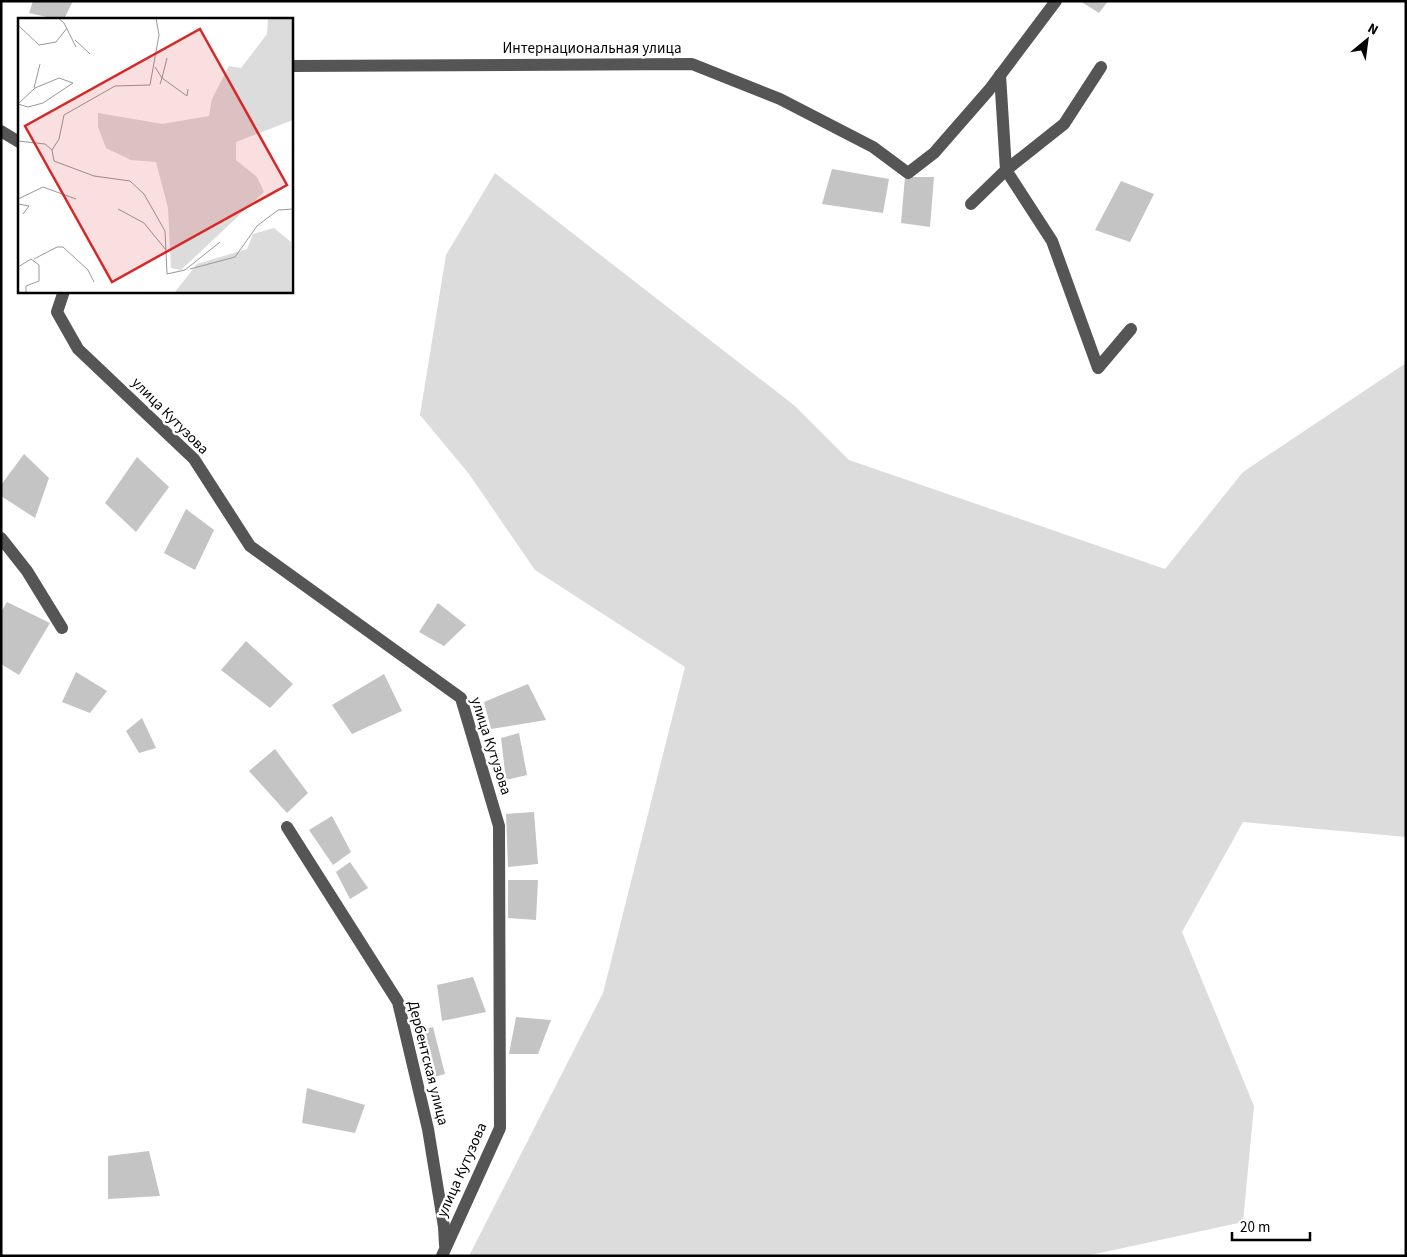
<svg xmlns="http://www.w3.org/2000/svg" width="1407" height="1257" font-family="'Source Sans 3',sans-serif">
  <rect width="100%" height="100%" fill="#fff"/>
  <!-- green -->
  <polygon fill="#dcdcdc" points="495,173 795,406 849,460 1165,569 1243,472 1406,363 1406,837 1243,822 1182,932 1254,1106 1243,1222 1086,1256 469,1256 603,993 685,667 535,570 469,474 420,415 446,255"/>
  <!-- building -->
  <g fill="#c4c4c4">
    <polygon points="33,1 73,1 64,19 56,19 29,13"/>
    <polygon points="1080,1 1108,1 1099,13"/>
    <polygon points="832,169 889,179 883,213 822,204"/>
    <polygon points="905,177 934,177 930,227 901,223"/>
    <polygon points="1121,181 1154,194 1130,242 1095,230"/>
    <polygon points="24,454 49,478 35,518 1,496 1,485"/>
    <polygon points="137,457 169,487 136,532 105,503"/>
    <polygon points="186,509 214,530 195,570 164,553"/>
    <polygon points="7,602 50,623 19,675 1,664 1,612"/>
    <polygon points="438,603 466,625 444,646 419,632"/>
    <polygon points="246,641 293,684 270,708 221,670"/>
    <polygon points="76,672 107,691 90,713 62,702"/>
    <polygon points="384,674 402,711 352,734 332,705"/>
    <polygon points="528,684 546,720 491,729 484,702"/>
    <polygon points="142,718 156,748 139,753 126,731"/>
    <polygon points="519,733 527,775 506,780 501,738"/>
    <polygon points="275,749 308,793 287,813 249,771"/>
    <polygon points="534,812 538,864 508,867 506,814"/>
    <polygon points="332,816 351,852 333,865 309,830"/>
    <polygon points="350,862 368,888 350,899 336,872"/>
    <polygon points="508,880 538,880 536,920 508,918"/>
    <polygon points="473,977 486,1012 442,1021 437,985"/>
    <polygon points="516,1017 551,1020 538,1054 509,1054"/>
    <polygon points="433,1027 445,1074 426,1079 415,1031"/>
    <polygon points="307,1088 365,1105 355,1133 302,1123"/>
    <polygon points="149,1151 160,1196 108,1199 108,1156"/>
  </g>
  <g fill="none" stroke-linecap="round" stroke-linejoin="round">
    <!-- minor -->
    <g stroke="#555" stroke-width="12">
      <polyline points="291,66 692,64 780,99 873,147 908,173 934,153 989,90 1056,1"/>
      <polyline points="1101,67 1064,124 1006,170 1052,241 1098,368 1131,329"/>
      <polyline points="1,131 19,142"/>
      <polyline points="971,204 1006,170 1000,75"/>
      <polyline points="64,291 57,312 78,349 194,459 250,546 461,698 499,826 500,1128 442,1256"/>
      <polyline points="1,538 27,571 62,628"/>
      <polyline points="287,827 398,1002 428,1129 444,1227 445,1245"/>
    </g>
  </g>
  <g text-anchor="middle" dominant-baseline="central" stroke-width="5" stroke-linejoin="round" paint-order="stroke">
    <!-- street labels -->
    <g font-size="15" fill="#000" stroke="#fff">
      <text x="592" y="48">Интернациональная улица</text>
      <text transform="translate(170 416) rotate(45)">улица Кутузова</text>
      <text transform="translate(491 746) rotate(72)">улица Кутузова</text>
      <text transform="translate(428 1063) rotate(76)">Дербентская улица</text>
      <text transform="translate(462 1170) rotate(-66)">улица Кутузова</text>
    </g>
  </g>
  <!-- overview -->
  <g transform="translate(18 18)">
    <rect width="275" height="275" fill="#fff"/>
    <path d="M250 0H275V102L218 124V142L239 159 246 174 163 252 153 250 150 190 138 144 113 142 88 130 80 109V95L144 106 191 98 194 81 211 48 223 50 249 16ZM256 210 273 224V275H109L157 274 179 246 229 231 235 216Z" fill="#dcdcdc"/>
    <path fill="none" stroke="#999" stroke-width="1" d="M40 0 46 5 58 29M138 0 141 17 132 67 97 68 46 97 41 121 34 132 36 143 76 158 112 163 126 176 147 213 149 256 167 252 202 224M0 7 21 27 38 24 49 10M57 22 72 36M149 40 144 60 169 78 170 71M137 49 144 60 142 66M16 70 22 46M0 86 17 70 41 60 55 65 25 85 10 89 0 86M0 123 27 126 34 132M0 181 25 169 58 181M0 186 11 188 5 196M100 191 126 205 148 232M16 241 39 229H45L70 252 76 264M0 249 13 241 21 247V263L8 268V275M172 251 217 239 239 208 260 192 275 191"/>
    <path fill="#d62828" fill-opacity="0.15" stroke="#d62828" stroke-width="2.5" d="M182 11 269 167 94 264 7 108Z"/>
    <rect width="275" height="275" fill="none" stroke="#000" stroke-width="2.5"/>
  </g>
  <!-- border -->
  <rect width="1407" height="1257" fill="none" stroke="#000000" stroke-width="5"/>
  <!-- north arrow -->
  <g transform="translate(1367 40) rotate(29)" stroke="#ffffff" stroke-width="4" paint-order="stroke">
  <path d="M0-4L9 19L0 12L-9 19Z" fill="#000000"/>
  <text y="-8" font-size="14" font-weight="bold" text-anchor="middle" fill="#000000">N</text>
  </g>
  <!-- scale -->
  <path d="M1232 1232v8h78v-8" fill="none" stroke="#000000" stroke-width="2.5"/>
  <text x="1240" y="1232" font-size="15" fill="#000000" stroke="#ffffff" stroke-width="4" paint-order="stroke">20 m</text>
</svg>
